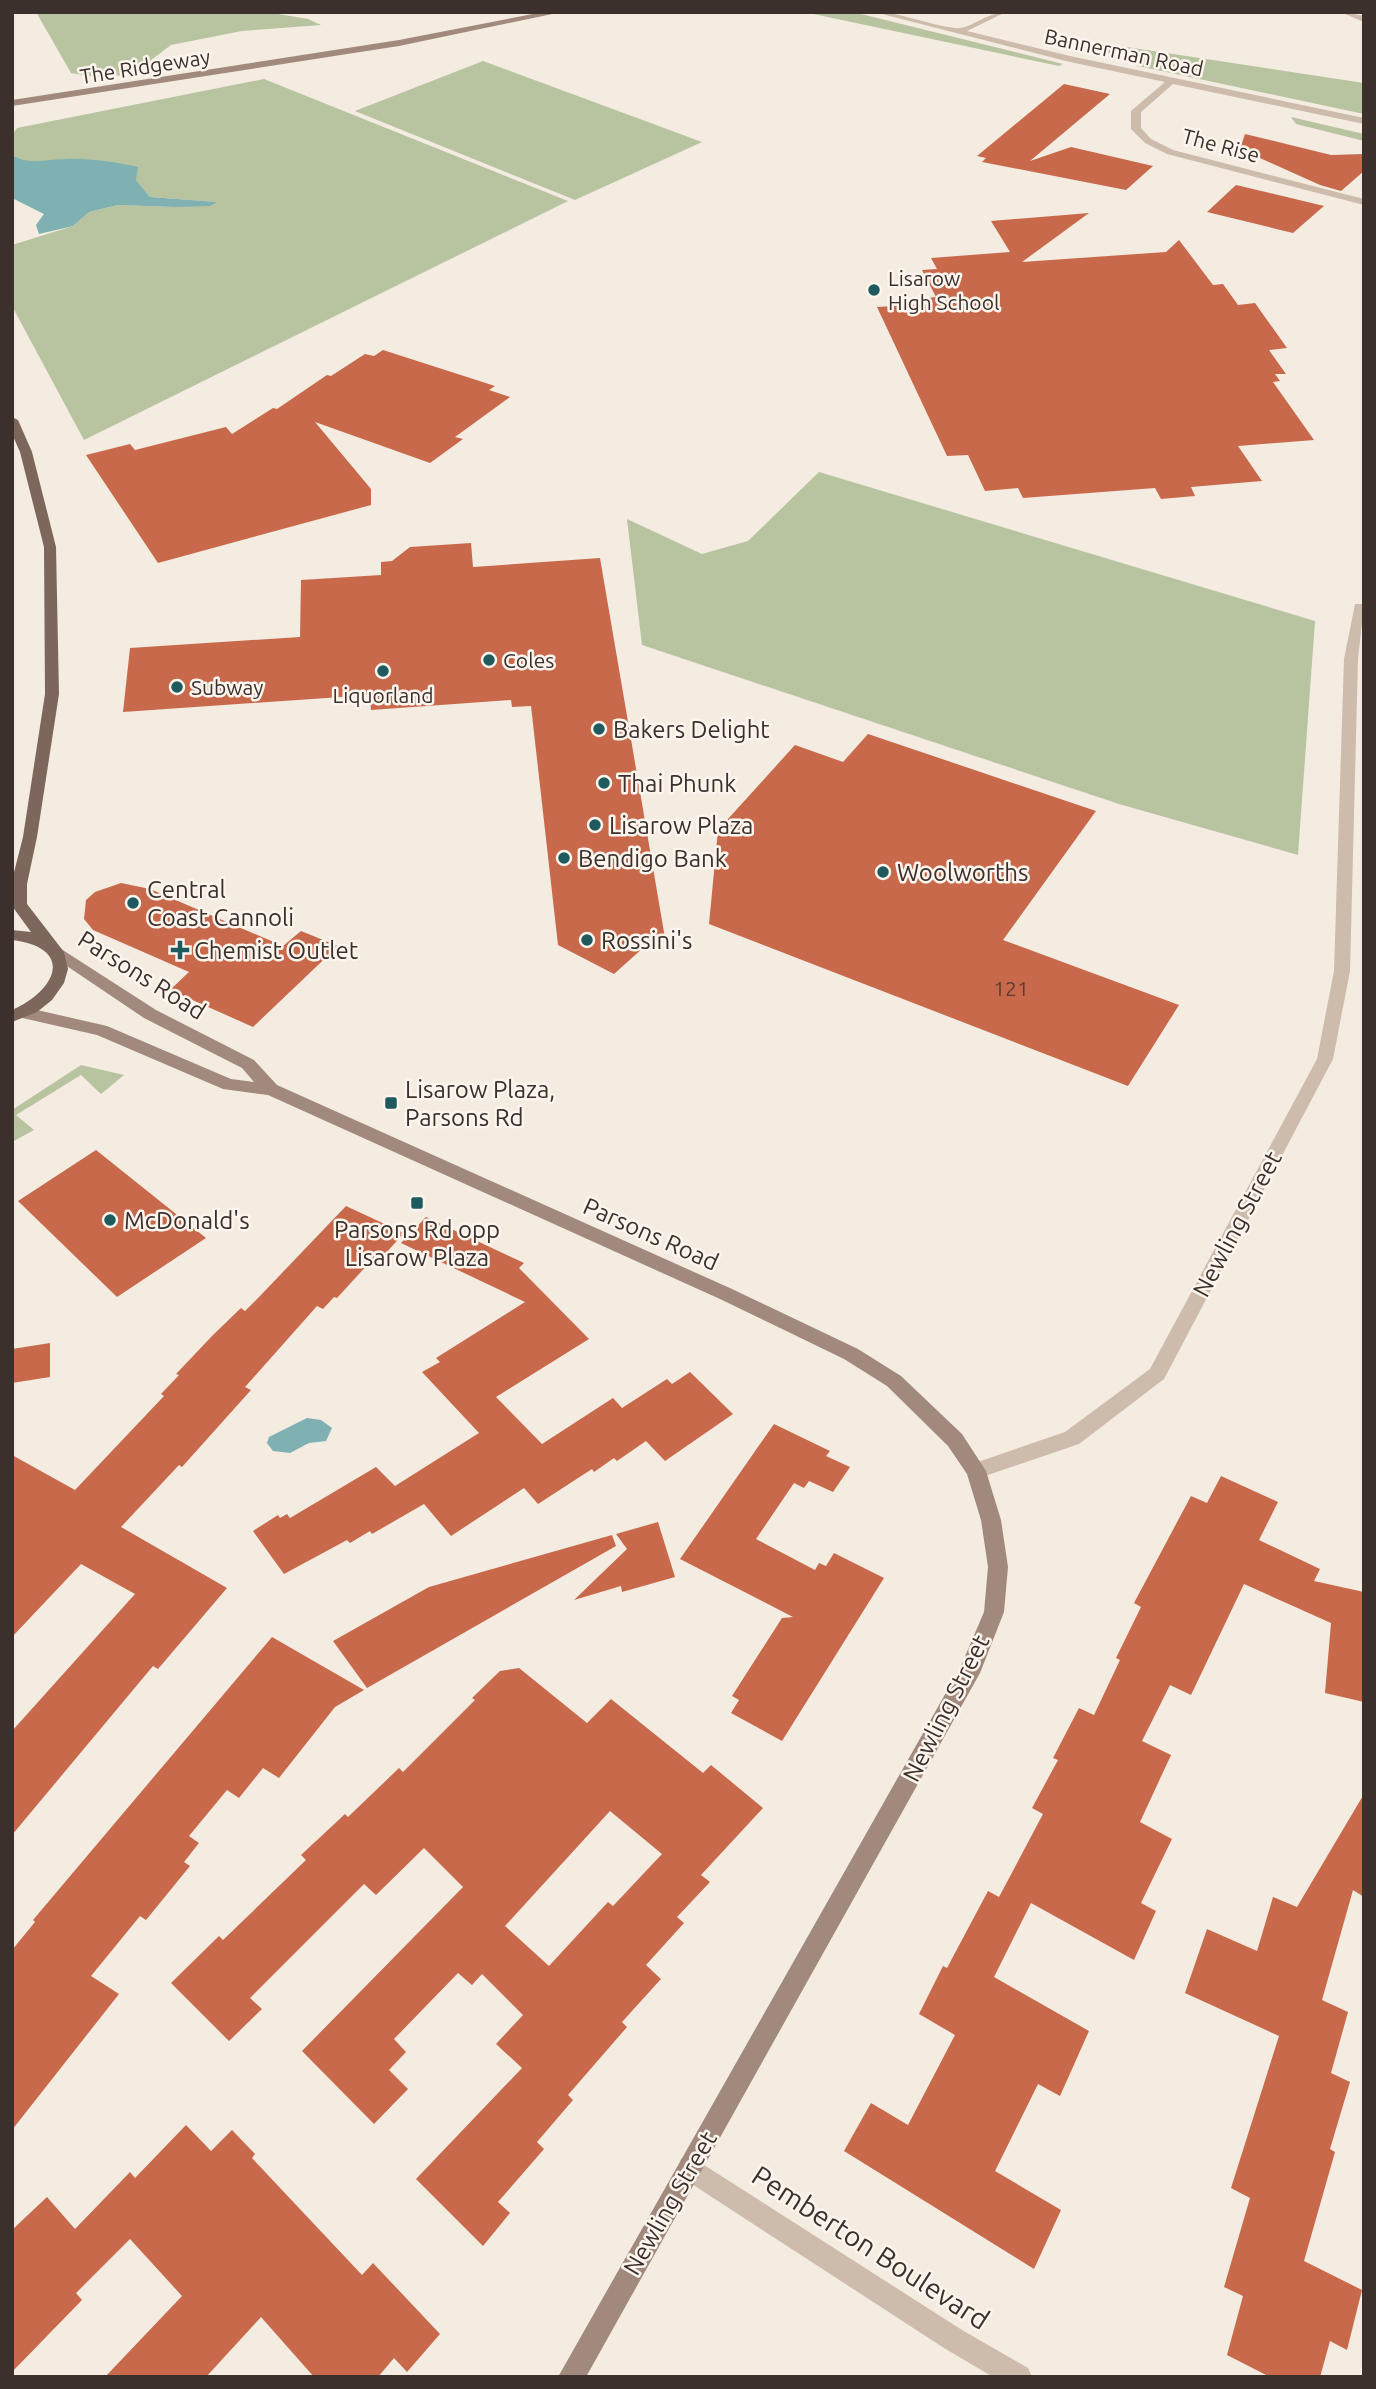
<svg xmlns="http://www.w3.org/2000/svg" width="1376" height="2389" font-family="Ubuntu,sans-serif">
  <rect width="100%" height="100%" fill="#f4ebe1"/>
  <!-- green -->
  <g fill="#b8c4a0">
    <polygon points="36,12 266,12 308,19 321,25 242,31 171,45 134,73 102,78 71,73"/>
    <polygon points="804,12 853,12 1063,64 1059,66"/>
    <polygon points="1107,44 1364,83 1364,114 1138,66 1124,56 1079,47"/>
    <polygon points="483,61 702,142 575,200 355,111"/>
    <polygon points="264,79 568,201 84,440 12,306 12,245 73,226 89,212 118,205 175,207 216,202 150,197 136,180 66,159 24,163 12,155 12,135 17,128"/>
    <polygon points="1291,117 1364,134 1364,141 1296,124"/>
    <polygon points="819,472 1315,621 1298,855 1119,804 642,645 627,519 702,554 748,541"/>
    <polygon points="81,1065 124,1075 101,1094 81,1075 16,1115 34,1130 12,1142 12,1110"/>
  </g>
  <!-- water -->
  <g fill="#7fb0b2">
    <path d="M12 155C30 166 46 159 66 159 90 158 114 162 138 167L136 180 150 197 217 202 210 206 175 207 118 205 89 212 73 226 39 234 36 225 44 214 12 198Z"/>
    <polygon points="307,1418 321,1420 332,1428 326,1441 309,1443 290,1453 273,1451 267,1443 269,1437"/>
  </g>
  <!-- building -->
  <g fill="#c8694b" fill-rule="evenodd">
    <polygon points="1064,84 1110,94 1030,161 1071,147 1153,166 1126,190 982,162 986,158 977,156"/>
    <polygon points="1245,134 1331,155 1364,154 1364,171 1341,191 1320,185 1240,149"/>
    <polygon points="1236,185 1324,206 1293,233 1207,212"/>
    <polygon points="1089,213 1022,262 1166,252 1179,240 1213,285 1223,284 1238,305 1255,303 1287,348 1269,350 1286,374 1275,374 1280,381 1273,382 1314,440 1238,446 1262,481 1191,487 1195,496 1161,499 1155,488 1023,498 1018,488 985,491 968,455 947,456 877,307 930,304 927,298 936,297 922,270 937,269 931,258 1010,252 991,221"/>
    <polygon points="383,350 495,386 489,390 510,397 455,437 463,439 430,463 315,422 371,489 371,505 158,563 86,455 130,444 135,450 226,427 232,434 273,408 277,409 327,375 331,376 365,354 374,356"/>
    <polygon points="471,543 473,567 600,558 665,938 653,939 614,974 558,945 531,706 512,707 511,700 371,710 370,695 123,712 130,648 300,637 301,580 381,575 381,562 392,561 410,547"/>
    <polygon points="868,734 1096,811 1003,940 1179,1005 1128,1086 709,924 718,830 795,745 843,762"/>
    <polygon points="121,883 150,889 283,946 301,931 338,946 253,1027 170,990 189,972 93,930 84,919 86,900 95,892"/>
    <polygon points="96,1150 206,1238 117,1297 18,1201"/>
    <polygon points="346,1206 404,1233 375,1265 370,1262 337,1298 334,1297 323,1309 317,1306 245,1387 251,1390 182,1467 179,1465 121,1527 227,1588 158,1669 153,1666 12,1835 12,1731 135,1594 81,1564 12,1637 12,1455 75,1490 164,1396 161,1394 179,1375 176,1374 213,1335 241,1308 245,1311 260,1296"/>
    <polygon points="426,1217 524,1263 519,1268 589,1339 496,1397 542,1444 613,1398 622,1408 667,1379 672,1384 690,1372 733,1414 665,1461 646,1441 617,1461 614,1458 594,1472 592,1469 538,1504 524,1488 451,1536 424,1504 372,1534 370,1531 350,1543 347,1540 284,1574 253,1531 278,1515 280,1518 287,1514 290,1518 376,1467 395,1486 479,1433 422,1372 440,1362 436,1358 525,1302 401,1243"/>
    <polygon points="50,1343 50,1377 12,1383 12,1349"/>
    <polygon points="774,1424 830,1451 826,1456 850,1467 833,1492 809,1481 804,1488 794,1483 756,1539 815,1570 819,1563 826,1566 834,1553 884,1578 782,1741 731,1713 739,1700 732,1696 782,1618 793,1617 680,1559"/>
    <polygon points="1221,1476 1278,1502 1259,1540 1320,1569 1314,1581 1364,1592 1364,1702 1325,1693 1331,1623 1244,1584 1191,1695 1170,1685 1142,1741 1171,1755 1140,1822 1172,1839 1141,1903 1156,1911 1134,1960 1031,1903 994,1977 1089,2031 1060,2096 1038,2084 995,2171 1061,2210 1034,2269 844,2151 871,2103 908,2125 955,2035 919,2014 943,1966 947,1968 988,1891 999,1897 1043,1814 1032,1808 1058,1760 1053,1758 1079,1708 1094,1715 1120,1660 1116,1658 1141,1607 1134,1603 1191,1496 1207,1503"/>
    <polygon points="658,1522 675,1577 622,1592 621,1586 574,1600 627,1549 616,1534"/>
    <polygon points="612,1535 616,1546 367,1688 333,1641 429,1587"/>
    <polygon points="272,1637 364,1690 335,1707 279,1778 263,1768 239,1798 227,1790 189,1836 199,1843 184,1862 190,1866 146,1920 140,1916 91,1976 119,1994 12,2130 12,1950 35,1922 33,1920"/>
    <path d="M519 1668 587 1723 611 1699 703 1773 711 1765 763 1808 701 1875 710 1882 677 1917 684 1923 646 1965 661 1979 622 2022 627 2027 568 2095 573 2100 537 2142 544 2149 498 2202 510 2213 483 2246 416 2179 522 2068 496 2044 523 2015 482 1974 472 1985 458 1973 394 2039 406 2052 389 2070 408 2089 374 2124 302 2051 463 1887 424 1848 376 1895 364 1884 250 1998 262 2009 229 2041 171 1983 219 1936 223 1940 306 1860 301 1855 345 1814 348 1817 399 1768 403 1772 475 1700 472 1698 500 1671ZM610 1811 662 1854 613 1906 608 1902 549 1966 505 1926Z"/>
    <polygon points="1364,1794 1364,1897 1353,1890 1322,2000 1348,2012 1331,2073 1350,2082 1330,2149 1335,2152 1304,2261 1362,2290 1347,2350 1330,2341 1320,2377 1270,2377 1227,2355 1243,2296 1224,2287 1250,2198 1231,2188 1279,2036 1185,1993 1207,1929 1257,1951 1273,1897 1297,1907"/>
    <polygon points="186,2125 211,2151 232,2130 255,2154 252,2158 362,2275 373,2263 440,2334 407,2372 394,2358 378,2377 314,2377 261,2317 206,2377 105,2377 182,2296 130,2239 76,2293 82,2300 12,2372 12,2230 47,2197 75,2229 130,2172 135,2178"/>
  </g>
  <g fill="none" stroke-linecap="round" stroke-linejoin="round">
    <!-- street -->
    <g fill="#cdbbac" fill-rule="evenodd">
      <path d="M874 12C902 12 927 25 955 28 969 30 988 12 1006 12L967 31 1070 56 1364 118V124L1173 84 1141 112V128L1151 139 1173 150 1364 199V205L1167 154 1145 143 1131 129V111L1165 82 1070 62Z"/>
      <polygon points="1344,12 1364,16 1364,22 1345,14"/>
      <polygon points="1355,604 1364,604 1358,659 1350,971 1333,1059 1164,1379 1079,1444 976,1479 969,1477 966,1471 969,1465 1065,1432 1150,1369 1317,1059 1334,971 1344,659"/>
      <polygon points="690,2156 962,2330 1028,2368 1032,2377 993,2377 944,2348 681,2177 678,2168 681,2159"/>
    </g>
    <!-- secondary -->
    <g fill="#a18a7d" fill-rule="evenodd">
      <polygon points="543,12 562,12 399,46 12,106 12,100 399,40"/>
      <polygon points="55,945 156,1010 254,1060 277,1085 732,1289 858,1349 901,1376 962,1434 986,1471 1001,1520 1008,1567 1004,1612 980,1673 586,2377 558,2377 960,1668 984,1612 988,1567 981,1520 967,1474 948,1446 887,1386 844,1359 720,1299 268,1095 223,1089 97,1035 18,1017 16,1013 24,1007 107,1026 231,1079 254,1082 242,1068 144,1018 49,954 47,950 49,946"/>
    </g>
    <!-- primary -->
    <path fill="#7d675c" fill-rule="evenodd" d="M12 417 18 420 32 452 56 547 59 694 37 837 27 884V904L64 952 68 969 64 983 52 1000 37 1012 12 1022V1010C56 991 76 948 12 940V930L31 932 12 906V880L23 837 45 694 44 547 20 452 12 434Z"/>
  </g>
  <!-- markers -->
  <g fill="#1f5a5e" stroke="#fbf5ee" stroke-width="2.5">
    <circle cx="874" cy="290" r="7"/>
    <circle cx="489" cy="660" r="7"/>
    <circle cx="383" cy="671" r="7"/>
    <circle cx="177" cy="687" r="7"/>
    <circle cx="599" cy="729" r="7"/>
    <circle cx="604" cy="783" r="7"/>
    <circle cx="595" cy="825" r="7"/>
    <circle cx="564" cy="858" r="7"/>
    <circle cx="883" cy="872" r="7"/>
    <circle cx="133" cy="903" r="7"/>
    <circle cx="587" cy="940" r="7"/>
    <path d="M176.5 939.5h7v7h7v7h-7v7h-7v-7h-7v-7h7z"/>
    <rect x="384" y="1096" width="14" height="14" rx="3.5"/>
    <rect x="410" y="1196" width="14" height="14" rx="3.5"/>
    <circle cx="110" cy="1220" r="7"/>
  </g>
  <g text-anchor="middle" dominant-baseline="central" stroke-width="5" stroke-linejoin="round" paint-order="stroke">
    <!-- far-street labels -->
    <g font-size="21" fill="#3b302b" stroke="#fbf5ee">
      <text transform="translate(1124 52) rotate(12)">Bannerman Road</text>
      <text transform="translate(145 66) rotate(-9)">The Ridgeway</text>
      <text transform="translate(1221 145) rotate(15)">The Rise</text>
    </g>
    <!-- far-poi labels -->
    <g font-size="21" fill="#3b302b" stroke="#fbf5ee" text-anchor="start">
      <text x="888" y="278">Lisarow<tspan x="888" dy="24">High School</tspan></text>
      <text x="503" y="660">Coles</text>
      <text x="191" y="687">Subway</text>
      <text x="383" y="695" text-anchor="middle">Liquorland</text>
    </g>
    <!-- number labels -->
    <g font-size="21" fill="#5e3e33">
      <text x="1011" y="988">121</text>
    </g>
    <!-- poi labels -->
    <g font-size="24" fill="#3b302b" stroke="#fbf5ee" text-anchor="start">
      <text x="613" y="729">Bakers Delight</text>
      <text x="618" y="783">Thai Phunk</text>
      <text x="609" y="825">Lisarow Plaza</text>
      <text x="578" y="858">Bendigo Bank</text>
      <text x="897" y="872">Woolworths</text>
      <text x="147" y="889">Central<tspan x="147" dy="28">Coast Cannoli</tspan></text>
      <text x="601" y="940">Rossini's</text>
      <text x="194" y="950">Chemist Outlet</text>
      <text x="405" y="1089">Lisarow Plaza,<tspan x="405" dy="28">Parsons Rd</tspan></text>
      <text x="124" y="1220">McDonald's</text>
      <text x="417" y="1229" text-anchor="middle">Parsons Rd opp<tspan x="417" dy="28">Lisarow Plaza</tspan></text>
    </g>
    <!-- street labels -->
    <g font-size="24" fill="#3b302b" stroke="#fbf5ee">
      <text transform="translate(142 975) rotate(32)">Parsons Road</text>
      <text transform="translate(1237 1224) rotate(-62)">Newling Street</text>
      <text transform="translate(651 1234) rotate(24)">Parsons Road</text>
      <text transform="translate(946 1708) rotate(-63)">Newling Street</text>
      <text transform="translate(670 2203) rotate(-60)">Newling Street</text>
    </g>
    <!-- near-street labels -->
    <g font-size="28" fill="#3b302b" stroke="#fbf5ee">
      <text transform="translate(871 2247) rotate(33)">Pemberton Boulevard</text>
    </g>
  </g>
  <!-- border -->
  <rect width="1376" height="2389" fill="none" stroke="#3b302b" stroke-width="28"/>
</svg>
